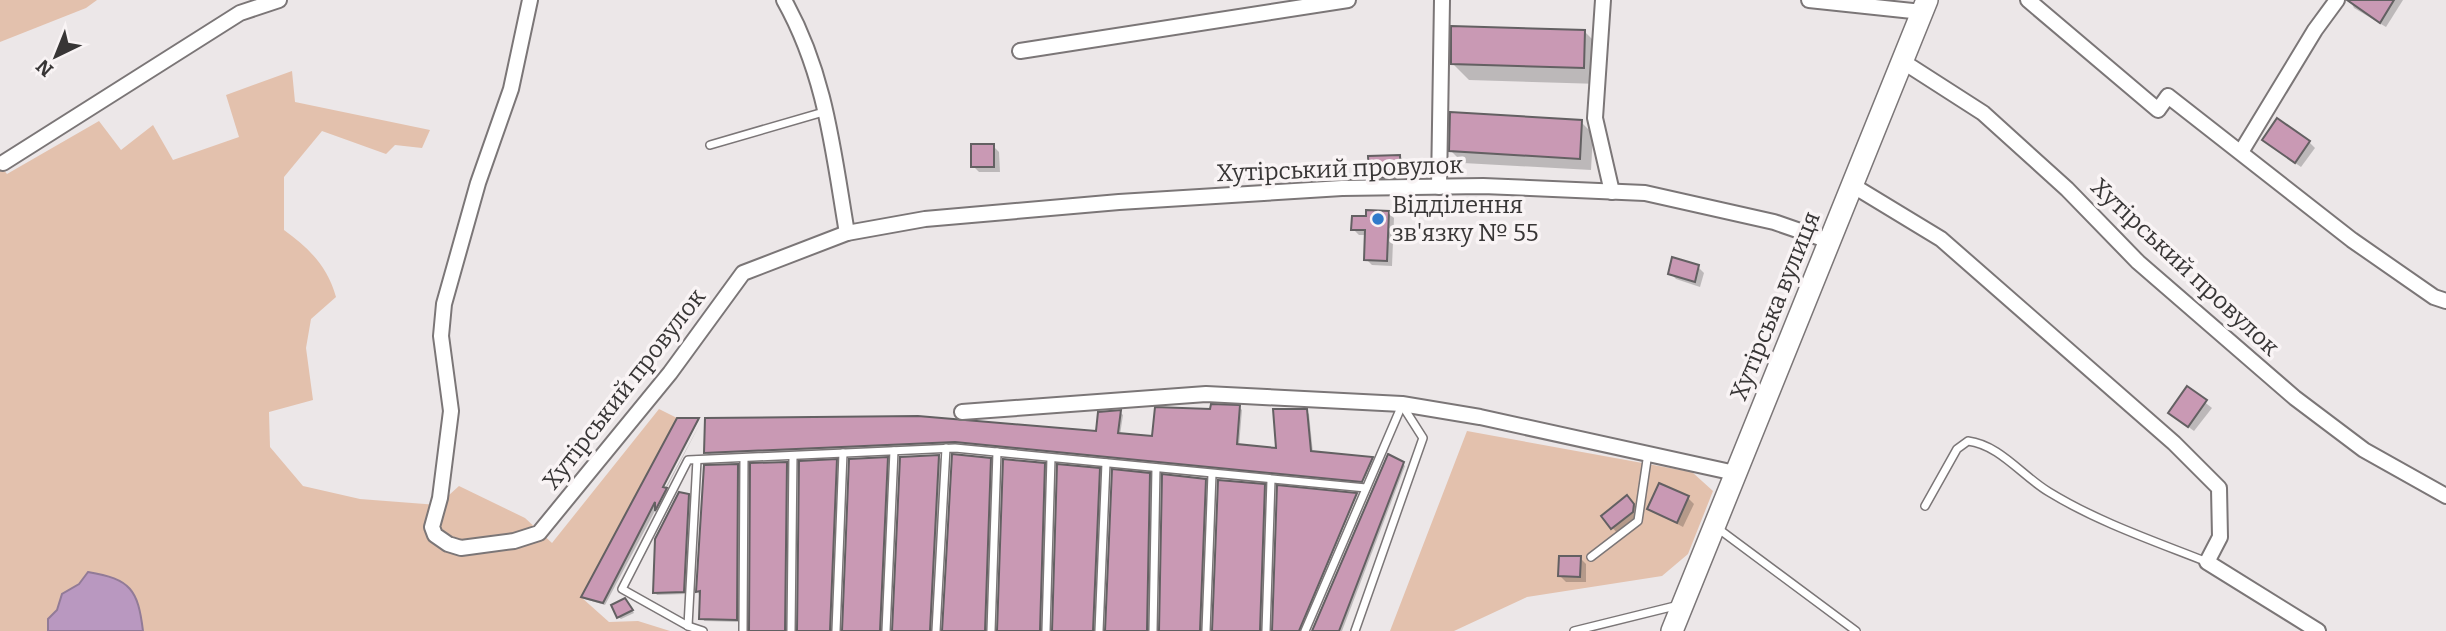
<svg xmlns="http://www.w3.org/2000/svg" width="2446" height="631" font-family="Bitter,serif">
  <rect width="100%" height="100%" fill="#ece7e8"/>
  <!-- green -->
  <g fill="#e3c1ad">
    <polygon points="0,0 97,0 86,8 0,42"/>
    <path d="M292 71 295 102 430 130 422 148 395 145 386 154 322 131 284 177V230C309 248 328 267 336 297L311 319 306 348 313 400 269 412 270 447 303 486 360 499 438 505 459 486 525 518 552 543 659 409 677 418 581 597 609 622 638 621 670 631H0V166L7 174 99 121 121 150 153 125 173 160 239 137 226 95Z"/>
    <polygon points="1467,431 1692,472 1713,491 1688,554 1662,576 1527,597 1454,631 1390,631"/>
  </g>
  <!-- water -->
  <path fill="#b998c0" stroke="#927b97" stroke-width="2" d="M88 572C131 579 138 590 143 631H48V619L57 610 62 594 79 584Z"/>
  <!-- shadow -->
  <g fill="#0003">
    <polygon points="2350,0 2403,0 2386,27 2354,8"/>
    <polygon points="1584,31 1601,48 1600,84 1469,80 1452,63"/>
    <polygon points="1581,122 1593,134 1591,170 1463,163 1451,151"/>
    <polygon points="2309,142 2315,148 2301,167 2270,146"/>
    <polygon points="993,146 999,152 1000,172 979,172 973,166"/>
    <polygon points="1400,157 1406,162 1406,182 1376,183 1370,177"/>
    <polygon points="1388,212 1394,218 1392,266 1372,265 1366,259 1367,235 1359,235 1353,229"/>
    <polygon points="1698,267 1704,273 1700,287 1676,279 1670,273"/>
    <polygon points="2188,389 2212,408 2194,431 2176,418"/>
    <polygon points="1239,407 1242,410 1239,446 1278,450 1306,411 1309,414 1313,453 1370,459 1360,483 959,444 709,455 706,452 1097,433 1120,412 1123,415 1120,435 1154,438 1212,411"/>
    <polygon points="678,420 699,420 658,494 661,496 701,422 666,489 668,492 658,511 656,509 605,605 585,599 583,596"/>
    <polygon points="939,457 941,459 932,631 894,631"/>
    <polygon points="887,459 889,461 882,631 844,631"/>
    <polygon points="990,459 992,462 987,631 944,631"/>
    <polygon points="836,461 838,464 832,631 799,631"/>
    <polygon points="786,463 789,466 788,631 750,631"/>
    <polygon points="1403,464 1405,466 1342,631 1314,631"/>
    <polygon points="1044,465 1047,467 1042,631 999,631"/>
    <polygon points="737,466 740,468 739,622 704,621 698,591"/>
    <polygon points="1099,470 1101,472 1095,631 1054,631"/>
    <polygon points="1149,475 1152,477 1149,631 1107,631"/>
    <polygon points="1205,480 1207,483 1202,631 1161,631"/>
    <polygon points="1264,486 1267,489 1262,631 1214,631"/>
    <polygon points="688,496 691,499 686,594 657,595 655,592"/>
    <polygon points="1358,496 1302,631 1300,631"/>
    <polygon points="1688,498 1694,504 1683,527 1649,509"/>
    <polygon points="1633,503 1639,511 1638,518 1618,534 1603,517"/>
    <polygon points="1580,558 1586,564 1586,582 1566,582 1560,576"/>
    <polygon points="628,603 634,613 621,619 618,617"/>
  </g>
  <!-- building -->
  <g fill="#c999b4" stroke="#636062" stroke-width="2">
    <polygon points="2347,0 2394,0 2380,23"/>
    <polygon points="1451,26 1585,30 1584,68 1451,64"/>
    <polygon points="1450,112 1582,120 1580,159 1449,151"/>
    <polygon points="2277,118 2310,141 2295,163 2262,140"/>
    <rect x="971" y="144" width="23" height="23"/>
    <polygon points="1400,155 1401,177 1369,178 1368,156"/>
    <polygon points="1366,210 1389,211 1387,261 1364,260 1365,230 1351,230 1352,216 1366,216"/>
    <polygon points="1672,257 1699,265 1695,282 1668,274"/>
    <polygon points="2187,386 2207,400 2188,427 2168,413"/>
    <polygon points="1211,404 1240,405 1237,444 1276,448 1273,409 1307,409 1311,451 1373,457 1362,482 955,442 704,453 705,418 918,416 1096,431 1098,412 1121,410 1118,433 1152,436 1155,407 1210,409"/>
    <polygon points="677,418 699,418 663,487 667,488 655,511 655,502 603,603 581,597"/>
    <polygon points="952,454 991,458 985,631 942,631"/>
    <polygon points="1388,454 1404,462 1339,631 1312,631"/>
    <polygon points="939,455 930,631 892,631 900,457"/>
    <polygon points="888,457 880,631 842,631 849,459"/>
    <polygon points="837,459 830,631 797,631 799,461"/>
    <polygon points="1003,459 1045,463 1040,631 997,631"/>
    <polygon points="787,462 785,631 749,631 750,463"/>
    <polygon points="738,464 737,620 699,619 700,591 696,592 704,465"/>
    <polygon points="1057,464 1100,468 1093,631 1052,631"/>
    <polygon points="1112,469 1150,473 1147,631 1105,631"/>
    <polygon points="1162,474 1206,479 1200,631 1159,631"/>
    <polygon points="1218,480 1265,484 1260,631 1212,631"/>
    <polygon points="1659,483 1689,496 1677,523 1647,509"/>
    <polygon points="1277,485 1357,493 1299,631 1272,631"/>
    <polygon points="679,492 689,494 684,592 653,593 655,539"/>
    <polygon points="1627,495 1634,504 1633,512 1611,529 1601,516"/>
    <polygon points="1559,556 1581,556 1580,577 1558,576"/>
    <polygon points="625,598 633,610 617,618 611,605"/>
  </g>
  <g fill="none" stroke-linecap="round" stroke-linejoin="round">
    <!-- lane casing -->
    <g stroke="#7b7677" stroke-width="10">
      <g id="lane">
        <polyline points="710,145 827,111"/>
        <path d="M1925 506 1957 449 1968 441C2000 445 2022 476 2049 492 2098 522 2154 541 2207 562"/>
        <polyline points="1716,527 1856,631"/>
        <polyline points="1591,557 1638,521 1648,453"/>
        <polyline points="688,626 697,460"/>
        <polyline points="703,631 688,626 622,589 688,460 955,448 1366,488"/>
        <polyline points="743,631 744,458"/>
        <polyline points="791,631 793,456"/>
        <polyline points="836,631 843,453"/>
        <polyline points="886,631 894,451"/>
        <polyline points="936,631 946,448"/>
        <polyline points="991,631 997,452"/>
        <polyline points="1046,631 1051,458"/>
        <polyline points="1099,631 1106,463"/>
        <polyline points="1153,631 1156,468"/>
        <polyline points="1206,631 1212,474"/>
        <polyline points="1266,631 1271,480"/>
        <polyline points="1305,631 1402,405"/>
        <polyline points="1355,631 1423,438 1402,405"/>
        <polyline points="1574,631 1679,605"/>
      </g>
    </g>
    <!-- street casing -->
    <g stroke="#7b7677" stroke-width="18">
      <g id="street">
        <polyline points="530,0 511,89 478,183 444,304 441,336 451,411 440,498 432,527 435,535 448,544 461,548 514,541 539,533 670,373 743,273 847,233 925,219 1119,202 1342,188 1483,186 1645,193 1774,222 1829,241"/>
        <path d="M784 0C826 75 833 151 847 233"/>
        <polyline points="1603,0 1595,118 1612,192"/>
        <polyline points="1809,0 1922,12"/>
        <polyline points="2028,0 2158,110 2168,96 2352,240 2434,297 2446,301"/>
        <polyline points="1020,51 1348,0"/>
        <polyline points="1902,61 1983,113 2067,189 2138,262 2295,398 2364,450 2446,496"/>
        <polyline points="2241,152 2315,30 2337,0"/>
        <polyline points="3,163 240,13 279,0"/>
        <polyline points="1852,185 1941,239 2174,443 2219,488 2220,537 2207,562 2318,631"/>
        <polyline points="1439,187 1442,0"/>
        <polyline points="962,412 1206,394 1402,404 1480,417 1735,473"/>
      </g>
    </g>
    <!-- secondary casing -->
    <g stroke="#7b7677" stroke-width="24">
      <polyline id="secondary" points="1672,631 1927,0"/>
    </g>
    <!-- lane -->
    <use href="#lane" stroke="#fff" stroke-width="7"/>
    <!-- street -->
    <use href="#street" stroke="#fff" stroke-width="14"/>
    <!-- secondary -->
    <use href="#secondary" stroke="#fff" stroke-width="21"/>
  </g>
  <!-- markers -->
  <circle fill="#307bcb" stroke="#f9f4f5" stroke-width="2.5" cx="1378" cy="219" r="7"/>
  <g text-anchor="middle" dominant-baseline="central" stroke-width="7" stroke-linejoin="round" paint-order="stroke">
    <!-- street labels -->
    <g font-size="24" fill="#383636" stroke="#f9f4f5">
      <text transform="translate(1340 169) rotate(-2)">Хутірський провулок</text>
      <text transform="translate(2185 267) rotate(43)">Хутірський провулок</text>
      <text transform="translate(1775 306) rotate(-68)">Хутірська вулиця</text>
      <text transform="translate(624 389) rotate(-52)">Хутірський провулок</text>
    </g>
    <!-- poi labels -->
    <g font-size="24" fill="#383636" stroke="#f9f4f5" text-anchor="start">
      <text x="1392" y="205">Відділення<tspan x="1392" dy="28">зв'язку № 55</tspan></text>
    </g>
  </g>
  <!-- north arrow -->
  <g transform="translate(56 56) rotate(223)" stroke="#f9f4f5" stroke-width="5" paint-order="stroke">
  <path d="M0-5L12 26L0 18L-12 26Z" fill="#383636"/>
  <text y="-10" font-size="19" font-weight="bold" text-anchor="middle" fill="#383636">N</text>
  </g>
</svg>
